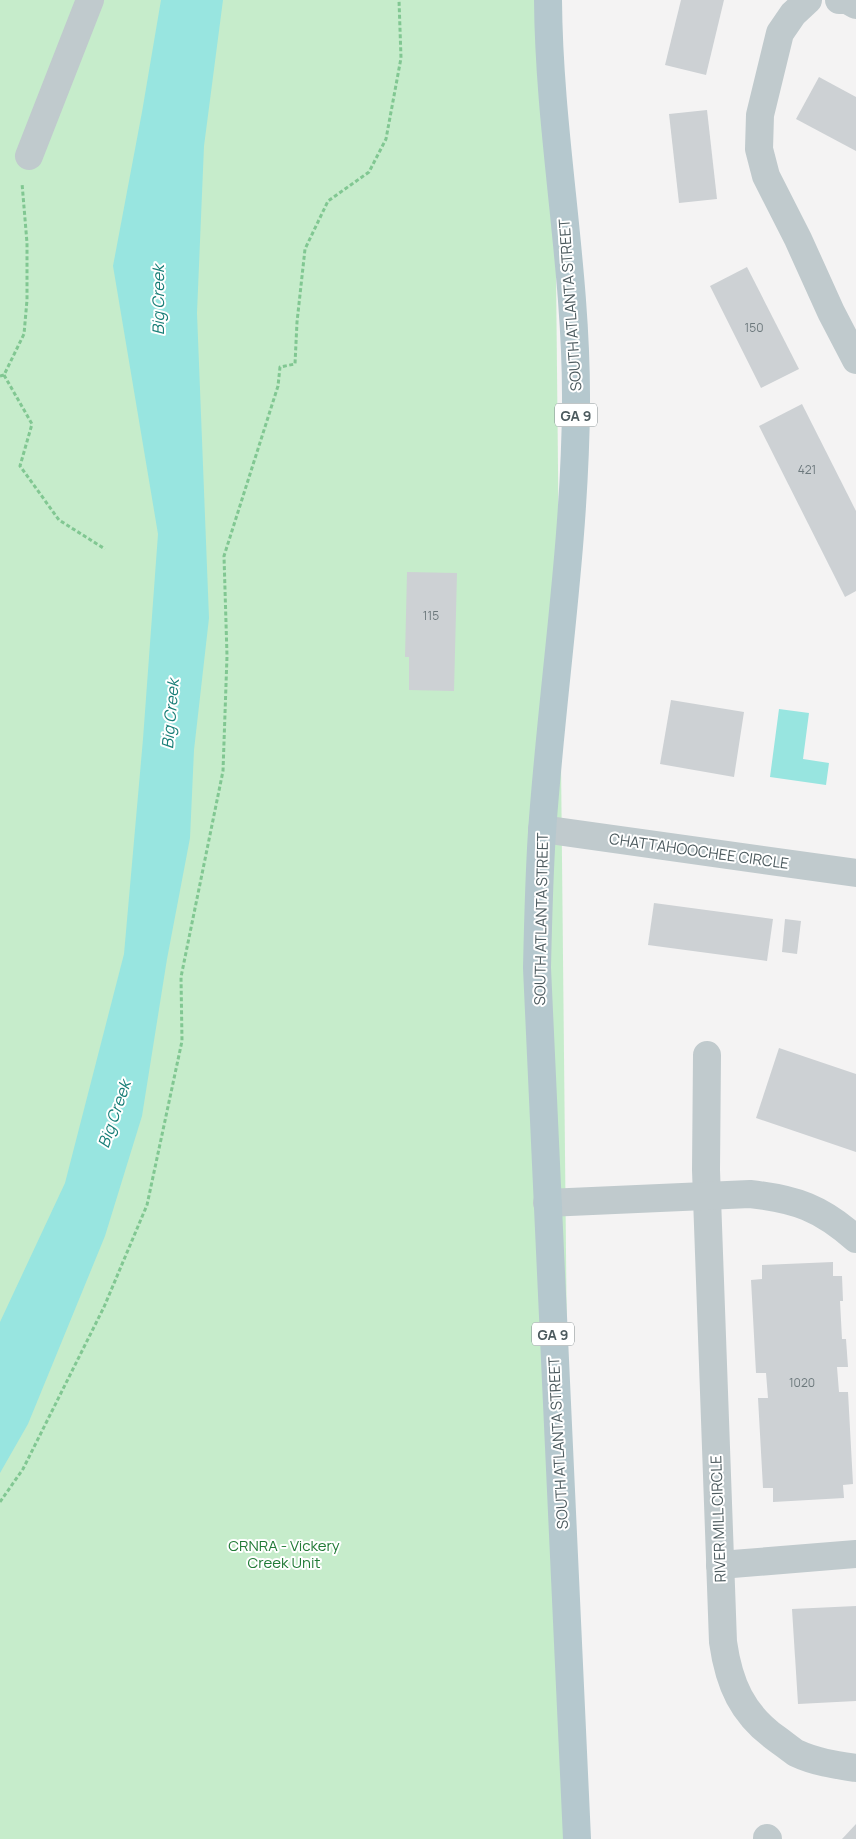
<svg xmlns="http://www.w3.org/2000/svg" width="856" height="1839" font-family="Manrope,sans-serif">
  <rect width="100%" height="100%" fill="#f4f3f3"/>
  <!-- green -->
  <polygon fill="#c6eccb" points="0,0 548,0 555,173 572,1839 0,1839"/>
  <!-- water -->
  <g fill="#98e5e0">
    <polygon points="161,0 223,0 204,146 197,313 209,618 194,750 190,838 167,959 142,1116 105,1236 28,1424 0,1473 0,1322 65,1183 124,954 143,739 158,534 113,266 142,112"/>
    <polygon points="779,709 809,713 803,759 829,763 826,785 770,777"/>
  </g>
  <!-- building -->
  <g fill="#cdd1d4">
    <polygon points="681,0 724,0 706,75 665,65"/>
    <polygon points="819,77 856,97 856,151 796,119"/>
    <polygon points="707,110 717,199 679,203 669,114"/>
    <polygon points="747,267 799,369 761,388 710,286"/>
    <polygon points="802,404 856,511 856,591 845,597 759,426"/>
    <polygon points="407,572 457,573 454,691 409,690 409,657 405,657"/>
    <polygon points="671,700 744,712 734,777 660,764"/>
    <polygon points="654,903 773,919 767,961 648,945"/>
    <polygon points="785,919 801,921 797,954 782,952"/>
    <polygon points="779,1048 856,1074 856,1152 756,1118"/>
    <polygon points="833,1262 833,1276 842,1276 843,1301 840,1301 842,1339 846,1339 848,1367 837,1367 839,1392 848,1392 853,1484 843,1485 844,1498 773,1502 773,1488 763,1488 758,1398 768,1398 766,1373 756,1373 751,1280 762,1279 762,1265"/>
    <polygon points="856,1606 856,1701 798,1704 792,1609"/>
    <polygon points="856,1824 856,1839 842,1839"/>
  </g>
  <g fill="none" stroke-linecap="round" stroke-linejoin="round">
    <!-- path -->
    <g stroke="#81c792" stroke-width="3" stroke-dasharray="4 2.5" stroke-linecap="butt">
      <polyline points="4,375 32,424 20,466 59,520 105,549"/>
      <polyline points="0,376 4,375 24,334 27,300 27,243 22,183"/>
      <polyline points="0,1502 23,1469 104,1307 147,1205 182,1041 181,977 223,771 227,656 224,556 278,386 280,367 295,364 297,322 305,249 328,201 369,172 386,139 401,58 399,0"/>
    </g>
    <!-- minor -->
    <g stroke="#c0cacd" stroke-width="28">
      <polyline points="808,0 793,14 780,33 760,115 759,149 766,176 798,239 831,312 856,360"/>
      <polyline points="839,0 847,0 856,5"/>
      <polyline points="29,156 90,0"/>
      <polyline points="542,829 856,873"/>
      <path d="M707 1055 706 1170 723 1642C729 1684 742 1714 777 1739 784 1744 790 1749 796 1753 815 1762 836 1765 856 1768"/>
      <path d="M547 1203 750 1194C796 1199 821 1208 856 1239"/>
      <polyline points="720,1565 856,1554"/>
      <polyline points="767,1838 768,1839"/>
    </g>
    <!-- major -->
    <path stroke="#b5c8ce" stroke-width="28" d="M548 0C549 135 577 269 576 404 575 547 552 689 542 832 539 877 538 923 537 968L577 1839"/>
  </g>
  <g text-anchor="middle" dominant-baseline="central" stroke-width="4" stroke-linejoin="round" paint-order="stroke">
    <!-- number labels -->
    <g font-size="12" fill="#6c787c">
      <text x="754" y="327">150</text>
      <text x="807" y="469">421</text>
      <text x="431" y="615">115</text>
      <text x="802" y="1382">1020</text>
    </g>
    <!-- shield labels -->
    <g fill="#fff" stroke="#828c8e" stroke-width="1">
      <rect x="555" y="403.5" width="42" height="23" rx="4"/>
      <rect x="532" y="1322.5" width="42" height="23" rx="4"/>
    </g>
    <g font-size="14" font-weight="bold" fill="#4c5a5e">
      <text x="576" y="415">GA 9</text>
      <text x="553" y="1334">GA 9</text>
    </g>
    <!-- street labels -->
    <g font-size="15" fill="#4c5a5e" stroke="#fff">
      <text transform="translate(570 305) rotate(-94)">SOUTH ATLANTA STREET</text>
      <text transform="translate(699 851) rotate(8)">CHATTAHOOCHEE CIRCLE</text>
      <text transform="translate(541 919) rotate(-89)">SOUTH ATLANTA STREET</text>
      <text transform="translate(558 1443) rotate(-93)">SOUTH ATLANTA STREET</text>
      <text transform="translate(718 1519) rotate(-92)">RIVER MILL CIRCLE</text>
    </g>
    <!-- park labels -->
    <g font-size="15" fill="#217a36" stroke="#fff">
      <text x="284" y="1545">CRNRA - Vickery<tspan x="284" dy="17">Creek Unit</tspan></text>
    </g>
    <!-- water labels -->
    <g font-size="16" font-style="italic" fill="#187e77" stroke="#fff">
      <text transform="translate(158 300) rotate(-90)">Big Creek</text>
      <text transform="translate(170 714) rotate(-85)">Big Creek</text>
      <text transform="translate(114 1114) rotate(-71)">Big Creek</text>
    </g>
  </g>
</svg>
